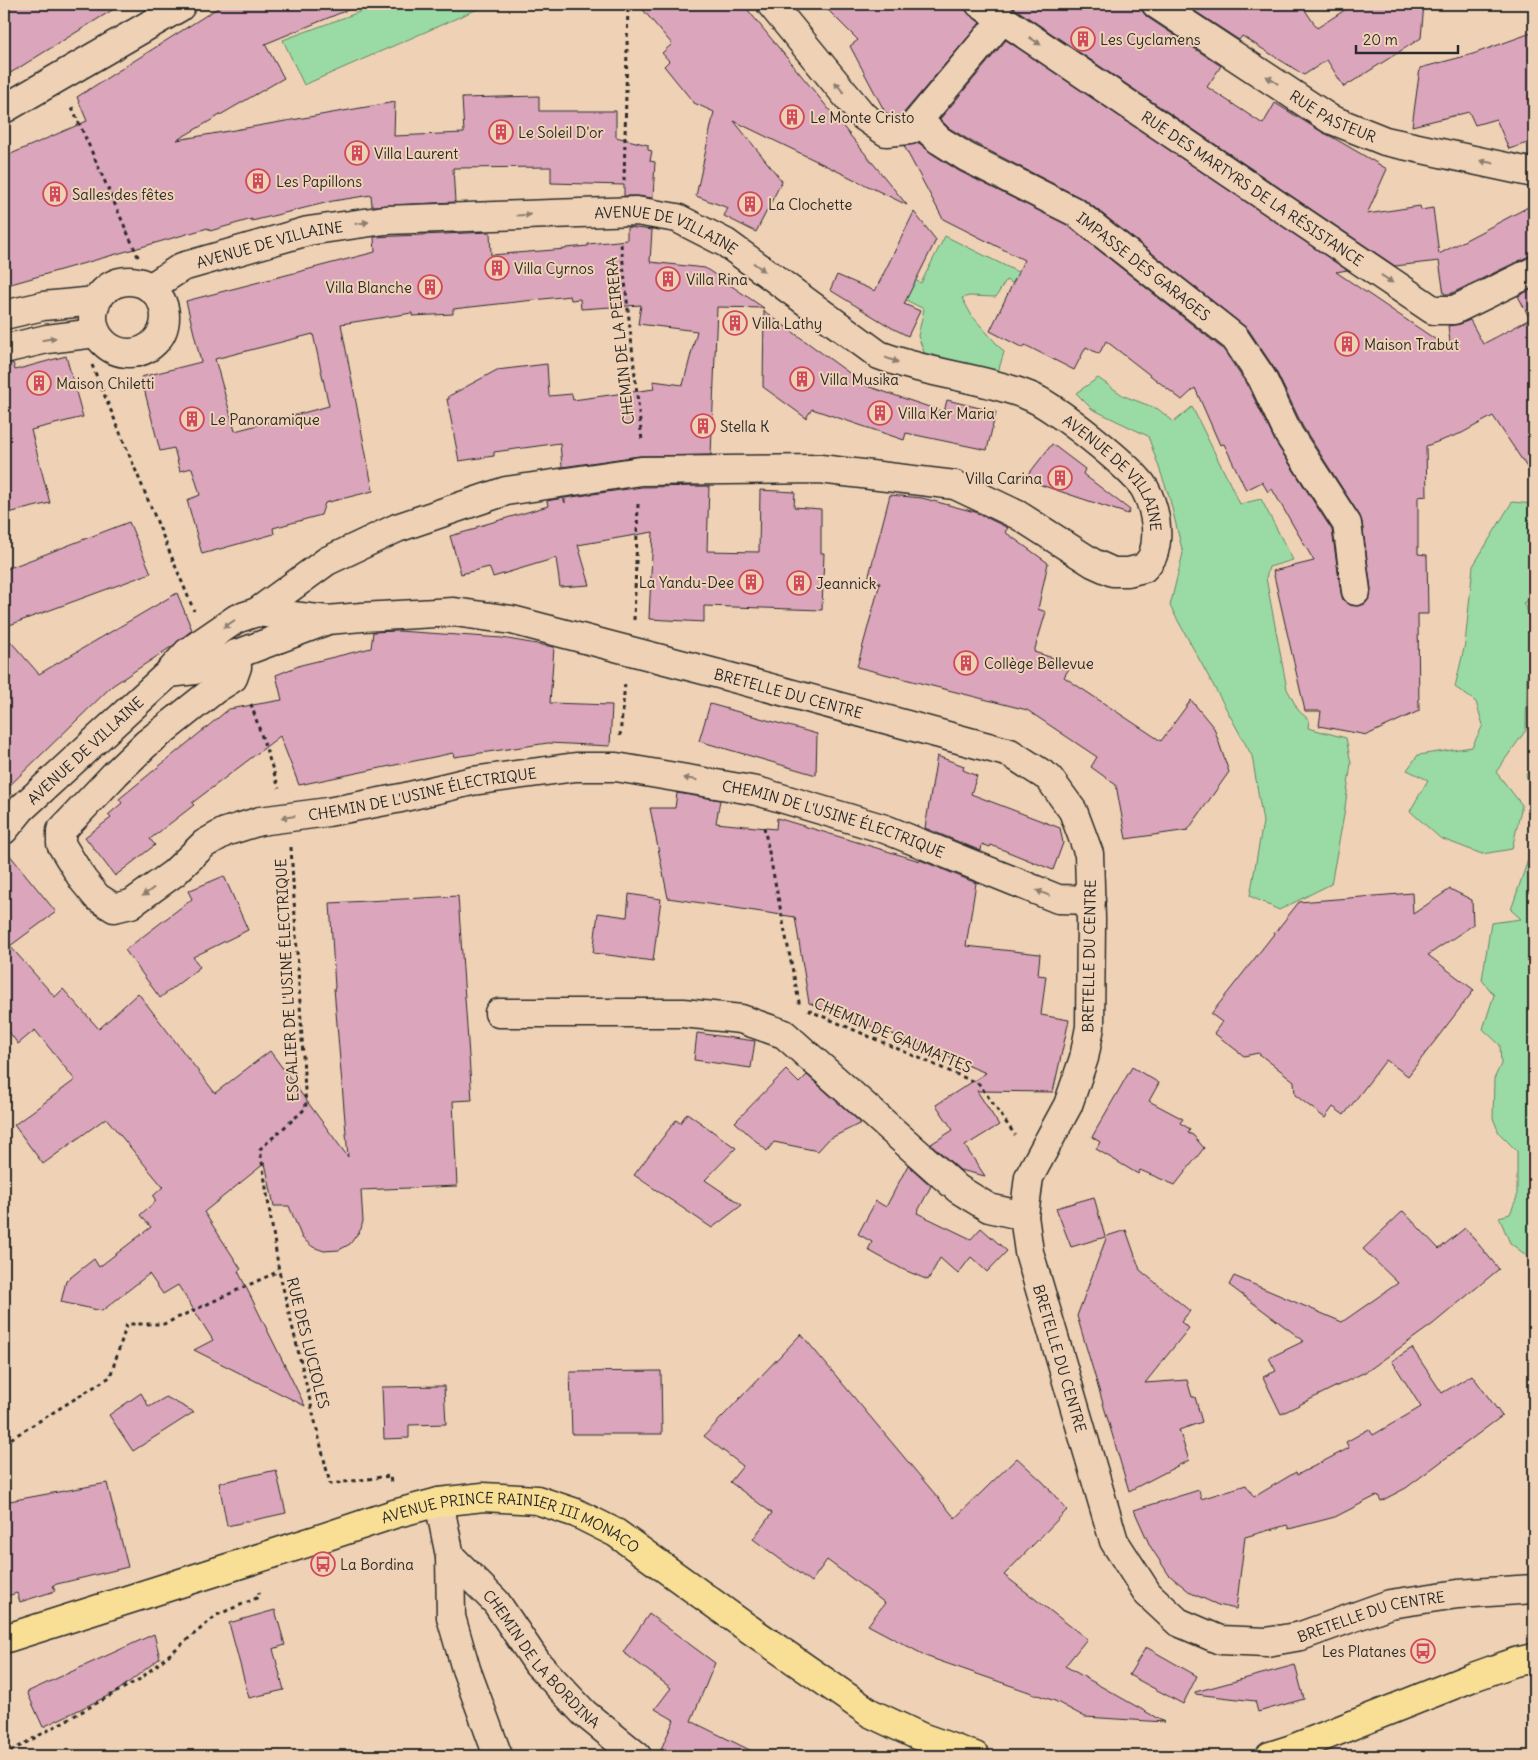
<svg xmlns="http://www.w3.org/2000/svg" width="1538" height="1760" font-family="Delius,sans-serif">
  <rect width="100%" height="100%" fill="#efd2b5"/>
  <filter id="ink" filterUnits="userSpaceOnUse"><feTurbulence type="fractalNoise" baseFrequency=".02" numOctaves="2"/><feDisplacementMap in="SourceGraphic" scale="10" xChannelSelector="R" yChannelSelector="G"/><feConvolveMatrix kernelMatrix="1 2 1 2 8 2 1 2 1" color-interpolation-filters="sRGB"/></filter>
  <g filter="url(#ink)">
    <!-- green -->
    <g fill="#9adba5" stroke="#628368">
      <polygon points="381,4 489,4 304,85 283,40"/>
      <polygon points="945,236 1040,283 1036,294 1006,280 996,297 969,296 962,298 972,316 1004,352 998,372 927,360 918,336 924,309 890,292 899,273 921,283"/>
      <polygon points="1098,378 1124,396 1158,409 1174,422 1192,407 1240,504 1261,499 1293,560 1269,567 1266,578 1287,689 1298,710 1309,720 1308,728 1346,738 1351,763 1344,815 1331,884 1279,910 1250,896 1263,822 1252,756 1170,606 1183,553 1169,496 1148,436 1092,409 1076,393"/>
      <polygon points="1512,502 1534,504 1534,597 1523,603 1531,617 1534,616 1534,666 1527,676 1526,730 1496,772 1522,805 1512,849 1482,854 1440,838 1410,811 1428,780 1407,770 1418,755 1472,747 1483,725 1476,702 1455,687 1465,644 1473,566"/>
      <polygon points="1534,765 1534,805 1526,774"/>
      <polygon points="1534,853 1534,1261 1510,1243 1499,1217 1510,1214 1517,1197 1517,1151 1499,1133 1493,1118 1494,1079 1501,1064 1500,1045 1483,1029 1494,995 1482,980 1491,923 1521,919 1511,910 1530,854"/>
    </g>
    <!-- building -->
    <g fill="#dba5bc" stroke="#2b2b2b" fill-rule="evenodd">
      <polygon points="4,4 122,4 4,77"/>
      <polygon points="224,4 362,4 265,44 284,78 177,140 395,102 394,136 464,133 462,98 539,96 539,111 616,111 616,137 648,145 648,150 652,151 650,161 655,162 653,198 638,196 624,196 624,185 551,183 551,167 453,168 455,202 372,206 371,195 333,201 252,221 252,219 210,231 208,228 4,286 4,157 87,121 77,97"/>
      <polygon points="638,4 743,4 907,205 734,121 782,181 756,232 724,216 728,208 696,196 714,112 694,103 664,66 669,61 662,53 672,44"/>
      <polygon points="822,4 965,4 966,11 980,23 902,115 890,116 885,112 850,46 858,40"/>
      <polygon points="1008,4 1140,4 1142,11 1147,17 1221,66 1207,87 1263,124 1275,103 1322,132 1332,137 1387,169 1367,214 1420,206 1421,210 1433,208 1439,254 1534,204 1534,256 1527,257 1450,294 1444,294 1439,261 1395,266"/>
      <polygon points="1184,4 1301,4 1317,28 1354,4 1424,4 1421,38 1344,87 1327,60 1304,75 1242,36 1239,40"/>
      <polygon points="1534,32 1534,141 1509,149 1496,119 1475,125 1469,112 1412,126 1420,68 1473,54"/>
      <polygon points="1006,40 1347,270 1336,272 1451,350 1448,326 1460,324 1470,320 1483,344 1530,319 1518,296 1534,288 1534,478 1493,416 1462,433 1426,446 1427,496 1418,497 1418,554 1427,555 1428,614 1418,614 1419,711 1367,735 1319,726 1321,711 1305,711 1273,571 1314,561 1272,489 1268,492 1262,482 1246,490 1224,444 1220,445 1195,388 1182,400 1106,341 1099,354 1086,347 1074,370 1025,345 1023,348 990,331 1024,260 943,219 904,146 919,143 931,153 959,171 1067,225 1223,349 1248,386 1276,443 1332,530 1341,593 1343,600 1350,605 1358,606 1365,604 1370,597 1371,589 1362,522 1360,516 1303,427 1276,371 1248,329 1085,200 974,143 949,128 940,119"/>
      <polygon points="914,212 936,240 904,304 920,311 908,336 892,328 830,290 837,275 875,291"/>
      <path d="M627 227 652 230 650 262 705 268 764 308 717 307 711 455 639 456 562 467 560 443 494 452V456L459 461 447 399H449V396L497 370 547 364 549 396 572 394 573 400 654 389 653 381 683 385 697 331 638 324 641 305 581 309 580 299 571 300 570 296 453 309V314L412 316V313L341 324 373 491 325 503 321 515 273 528 274 534 202 554 187 500 200 495 192 468 180 471 174 448 160 451 141 377 201 362 186 301 375 252 374 237 490 232 491 255 566 249V248L588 246V244L627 240ZM313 334 329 406 235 431 215 359Z"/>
      <polygon points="764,311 867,386 944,412 947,400 996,412 987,450 906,433 904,440 812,409 806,418 763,387"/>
      <polygon points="66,356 83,417 31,430 50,503 4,514 4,364 13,363 15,370"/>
      <polygon points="1052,444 1085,469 1083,474 1130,510 1128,514 1041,485 1028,475"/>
      <polygon points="709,486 707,551 759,552 760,490 795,492 794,507 821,509 821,553 824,553 822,610 704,606 704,622 649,619 653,532 578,545 590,585 560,587 556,558 493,577 489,567 461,574 450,536 476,529 476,527 548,506 547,501 563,498 565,503 565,498 642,487"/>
      <polygon points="890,495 922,498 975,512 1008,528 1005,532 1048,563 1038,609 1046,612 1034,652 1056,659 1070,667 1064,677 1161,741 1191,700 1214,728 1229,772 1188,830 1126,839 1116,785 1091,767 1097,757 1027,710 857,667 880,583 868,579"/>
      <polygon points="129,522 151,573 4,627 4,570"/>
      <polygon points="177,593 192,630 174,645 112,686 4,791 4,634 39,674"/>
      <polygon points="398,631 502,638 554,647 550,703 612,705 610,746 548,743 454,757 453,753 299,785 280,736 192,803 194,805 150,839 155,845 115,876 85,837 111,818 108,815 122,803 119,799 229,709 282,700 276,675 301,665 371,648 373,632"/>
      <polygon points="710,704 817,734 816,775 699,741"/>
      <polygon points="937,756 964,766 963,770 977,776 971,794 1060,828 1063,843 1053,870 991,845 990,847 982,844 981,851 925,828"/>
      <polygon points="677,793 720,800 716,823 776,829 777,818 920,861 920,860 976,883 966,946 1040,954 1038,975 1046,976 1041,1015 1069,1020 1053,1092 977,1091 999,1125 965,1146 985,1176 960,1170 931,1144 953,1130 936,1105 986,1073 895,1035 809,1003 795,917 668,898 650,808 675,808"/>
      <polygon points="4,848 56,912 10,946 55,997 63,989 99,1029 138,993 215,1093 270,1051 348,1157 334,988 335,988 330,903 458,896 472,1100 453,1101 457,1186 361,1190 363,1221 361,1229 350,1244 339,1250 324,1251 313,1247 302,1238 289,1206 274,1206 265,1163 204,1212 241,1269 238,1271 305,1406 194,1350 213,1340 178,1285 163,1294 149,1274 102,1311 61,1302 66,1281 94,1259 99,1267 151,1227 140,1215 156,1201 153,1196 163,1187 106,1118 43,1164 14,1125 75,1080 35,1030 18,1044 4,1025"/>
      <polygon points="224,876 248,930 193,957 200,967 160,998 125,950 192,899 188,891"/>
      <polygon points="1450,889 1472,900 1473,925 1428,955 1474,990 1408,1076 1386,1060 1344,1115 1333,1107 1325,1118 1295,1095 1294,1081 1258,1053 1244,1056 1214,1033 1222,1022 1211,1014 1299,902 1412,893 1413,914"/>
      <polygon points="629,894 661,899 653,961 593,953 598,913 627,917"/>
      <polygon points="697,1033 755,1041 751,1068 694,1060"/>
      <polygon points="1132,1067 1159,1083 1149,1101 1183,1119 1180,1123 1190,1129 1188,1133 1193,1135 1204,1148 1175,1185 1140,1170 1138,1174 1096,1149 1100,1142 1092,1137"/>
      <polygon points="786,1070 799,1083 807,1075 861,1123 829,1139 818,1151 774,1142 767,1151 735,1122"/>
      <polygon points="687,1113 736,1148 705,1180 742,1205 712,1228 634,1175 676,1120 680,1123"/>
      <polygon points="908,1165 931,1186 917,1213 971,1239 981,1228 1007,1251 987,1272 971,1257 958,1274 940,1258 928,1280 902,1269 868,1250 872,1242 858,1234 876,1201 886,1207"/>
      <polygon points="1094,1197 1105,1237 1071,1247 1056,1208"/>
      <polygon points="1403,1211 1439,1249 1465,1228 1499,1269 1433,1324 1369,1370 1281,1414 1263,1377 1276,1371 1269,1358 1304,1341 1229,1285 1234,1276 1342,1322 1398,1283 1363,1249"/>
      <polygon points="1126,1230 1140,1270 1190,1311 1181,1322 1189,1328 1145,1383 1187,1380 1192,1397 1195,1397 1202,1422 1179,1430 1189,1460 1129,1491 1077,1316 1107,1236"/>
      <polygon points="801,1334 955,1518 1017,1458 1044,1483 1067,1510 1004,1575 1087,1639 1065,1666 1164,1722 1085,1717 1055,1701 928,1657 868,1625 885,1603 827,1560 811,1582 753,1539 772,1513 730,1482 743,1466 704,1436"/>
      <polygon points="1412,1348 1442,1393 1472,1375 1502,1416 1406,1488 1381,1501 1378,1495 1335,1517 1289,1529 1287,1525 1245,1537 1236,1609 1218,1605 1191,1593 1169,1575 1150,1546 1134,1510 1199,1490 1201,1499 1246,1485 1254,1497 1296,1472 1297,1475 1349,1448 1346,1442 1369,1429 1373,1435 1421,1407 1392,1361"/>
      <polygon points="661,1371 662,1434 572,1434 570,1372"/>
      <polygon points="444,1386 446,1424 409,1425 409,1438 384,1439 382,1387"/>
      <polygon points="141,1393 149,1407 166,1397 194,1412 133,1451 109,1415"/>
      <polygon points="276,1470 286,1513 227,1526 219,1483"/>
      <polygon points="107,1483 128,1567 53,1585 55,1591 20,1602 17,1593 4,1597 4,1502"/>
      <polygon points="275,1610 285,1645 273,1649 284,1690 249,1698 229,1623"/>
      <polygon points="649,1614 715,1663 691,1721 762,1756 675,1756 661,1749 674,1720 655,1709 671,1688 623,1652"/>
      <polygon points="154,1634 160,1658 116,1692 43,1727 27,1692"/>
      <polygon points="1146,1647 1197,1676 1183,1704 1129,1675"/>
      <polygon points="1295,1665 1304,1699 1258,1712 1255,1701 1195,1694 1195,1692"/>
    </g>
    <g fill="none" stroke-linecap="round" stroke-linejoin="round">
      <!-- minor casing -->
      <g stroke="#2b2b2b" stroke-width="31">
        <g id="minor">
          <polyline points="771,4 863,116 886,132 910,130 1003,19"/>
          <path id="s1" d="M980 4 1433 310H1454L1534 271"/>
          <path id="s2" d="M1156 4 1330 119 1385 141 1534 173"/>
          <polyline points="4,109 180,7 182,4"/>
          <path id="s3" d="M919 121 939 140 966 157 1075 212 1235 338 1262 378 1289 435 1347 524 1356 591"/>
          <circle cx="129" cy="317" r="36"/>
          <path id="s4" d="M150 288 182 267 308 231 385 220 636 211 677 218 726 243 879 355C928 374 981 377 1029 396 1053 405 1133 468 1145 489 1155 507 1160 535 1153 555 1151 560 1147 564 1144 568L1128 572H1113L1093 563 1018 515 955 485 820 469 641 471 506 491 397 528 327 561 257 612"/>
          <polyline points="4,315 43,306 96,301"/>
          <polyline points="4,349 47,339 96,333"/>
          <path id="s5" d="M236 654 237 667 233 678 214 690 146 744 116 773 61 831V844L83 880 97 897 114 908 131 904 174 873 204 844 225 832 260 821 328 812 401 798 472 781 576 767H616L757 791 885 829 1058 899 1091 900"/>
          <polyline points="169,673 195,670 323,622"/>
          <path id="s6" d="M4 830 22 808 169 673 188 652 236 619 257 612 327 620 362 617 454 612 512 620 715 673 1010 753 1049 778 1073 811 1089 854 1091 919 1090 1027 1084 1058 1068 1105 1029 1177 1024 1216 1029 1252 1114 1541 1148 1594 1178 1622 1220 1640 1267 1642 1301 1636 1390 1604 1458 1594 1534 1589"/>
          <polyline points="499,1013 683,1013 741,1019 784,1034 958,1189 989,1208 1024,1216"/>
          <polyline points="439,1502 450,1556 451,1617 466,1669 498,1756"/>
          <path id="s7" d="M450 1556 496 1602 538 1664 584 1713 637 1756"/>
        </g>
      </g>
      <!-- major casing -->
      <g stroke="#2b2b2b" stroke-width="31">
        <g id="major">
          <path id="s8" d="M4 1639 316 1540 394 1514 439 1502 483 1497 537 1500 576 1513 616 1533 742 1624 870 1713 921 1737 975 1756"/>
          <polyline points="1270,1756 1292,1749 1473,1677 1515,1662 1534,1658"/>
        </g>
      </g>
      <!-- path -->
      <g stroke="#2b2b2b" stroke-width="3" stroke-dasharray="4 4" stroke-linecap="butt">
        <polyline points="72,107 139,259"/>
        <polyline points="624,181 628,4"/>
        <polyline points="621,244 642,441"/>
        <polyline points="92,365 194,611"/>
        <polyline points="634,620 638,504"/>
        <polyline points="251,704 279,788"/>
        <polyline points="620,736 625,683"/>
        <polyline points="764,827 800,1007"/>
        <polyline points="291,847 306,1108 260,1149 279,1271 330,1484 390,1476 391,1483"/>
        <polyline points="808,1010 979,1084 1015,1135"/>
        <polyline points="4,1443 110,1377 127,1324 164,1324 279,1271"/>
        <polyline points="4,1755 140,1679 217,1615 259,1597 259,1592"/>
      </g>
      <!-- minor -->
      <use href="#minor" stroke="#efd2b5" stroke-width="28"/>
      <!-- major -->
      <use href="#major" stroke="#f9df96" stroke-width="28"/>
    </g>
    <!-- one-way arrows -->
    <defs><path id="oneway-solid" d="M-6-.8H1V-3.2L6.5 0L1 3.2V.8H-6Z" transform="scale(1.25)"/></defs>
    <g fill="#8d7e70">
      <use href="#oneway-solid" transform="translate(1035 41) rotate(34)"/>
      <use href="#oneway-solid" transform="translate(1272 80) rotate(-147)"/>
      <use href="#oneway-solid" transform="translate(839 87) rotate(-129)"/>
      <use href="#oneway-solid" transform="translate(1487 162) rotate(-168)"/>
      <use href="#oneway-solid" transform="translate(524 215) rotate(-3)"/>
      <use href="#oneway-solid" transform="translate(362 223) rotate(-8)"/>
      <use href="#oneway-solid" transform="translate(759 267) rotate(36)"/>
      <use href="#oneway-solid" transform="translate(1387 279) rotate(34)"/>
      <use href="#oneway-solid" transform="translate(49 339) rotate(-10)"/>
      <use href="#oneway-solid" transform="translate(892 360) rotate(21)"/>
      <use href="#oneway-solid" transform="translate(229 624) rotate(146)"/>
      <use href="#oneway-solid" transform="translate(690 779) rotate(-170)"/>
      <use href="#oneway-solid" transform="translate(288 817) rotate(172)"/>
      <use href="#oneway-solid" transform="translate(148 892) rotate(144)"/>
      <use href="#oneway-solid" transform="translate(1043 893) rotate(-158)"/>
    </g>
  </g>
  <!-- icons -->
  <defs>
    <g id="building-ring" transform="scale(1.25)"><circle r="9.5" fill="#efd2b5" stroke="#d1495b" stroke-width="1.5"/><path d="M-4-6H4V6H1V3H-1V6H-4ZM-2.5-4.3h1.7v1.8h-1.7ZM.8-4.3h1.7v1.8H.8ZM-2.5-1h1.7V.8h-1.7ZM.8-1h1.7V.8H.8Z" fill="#d1495b"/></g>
    <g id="bus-ring" transform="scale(1.25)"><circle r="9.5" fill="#efd2b5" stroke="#d1495b" stroke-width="1.5"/><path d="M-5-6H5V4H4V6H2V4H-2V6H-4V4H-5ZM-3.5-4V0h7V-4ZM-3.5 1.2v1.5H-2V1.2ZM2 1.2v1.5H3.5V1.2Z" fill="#d1495b"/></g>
  </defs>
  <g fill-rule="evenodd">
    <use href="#building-ring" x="1083" y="39"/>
    <use href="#building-ring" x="792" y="117"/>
    <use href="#building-ring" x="501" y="132"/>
    <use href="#building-ring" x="357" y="153"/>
    <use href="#building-ring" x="258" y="181"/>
    <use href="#building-ring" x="55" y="194"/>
    <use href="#building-ring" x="750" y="204"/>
    <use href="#building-ring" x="497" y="268"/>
    <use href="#building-ring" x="668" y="279"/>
    <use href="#building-ring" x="430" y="287"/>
    <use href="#building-ring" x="735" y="323"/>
    <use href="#building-ring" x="1347" y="344"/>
    <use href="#building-ring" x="802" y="379"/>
    <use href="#building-ring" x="39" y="383"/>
    <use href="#building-ring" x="880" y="413"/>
    <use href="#building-ring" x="192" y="419"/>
    <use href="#building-ring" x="703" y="426"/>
    <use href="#building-ring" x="1060" y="478"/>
    <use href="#building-ring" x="751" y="582"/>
    <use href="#building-ring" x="799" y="583"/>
    <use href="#building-ring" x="966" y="663"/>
    <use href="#bus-ring" x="323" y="1564"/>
    <use href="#bus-ring" x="1423" y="1651"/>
  </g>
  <g text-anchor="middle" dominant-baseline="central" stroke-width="4" stroke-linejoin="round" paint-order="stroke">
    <!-- poi labels -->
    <g font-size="15" fill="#2b2b2b" stroke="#efd2b5" text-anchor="start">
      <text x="1100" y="39">Les Cyclamens</text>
      <text x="810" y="117">Le Monte Cristo</text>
      <text x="518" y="132">Le Soleil D'or</text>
      <text x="374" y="153">Villa Laurent</text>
      <text x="276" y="181">Les Papillons</text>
      <text x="72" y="194">Salles des fêtes</text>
      <text x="768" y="204">La Clochette</text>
      <text x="514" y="268">Villa Cyrnos</text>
      <text x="686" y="279">Villa Rina</text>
      <text x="412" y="287" text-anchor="end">Villa Blanche</text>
      <text x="752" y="323">Villa Lathy</text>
      <text x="1364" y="344">Maison Trabut</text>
      <text x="820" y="379">Villa Musika</text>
      <text x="56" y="383">Maison Chiletti</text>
      <text x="898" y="413">Villa Ker Maria</text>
      <text x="210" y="419">Le Panoramique</text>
      <text x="720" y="426">Stella K</text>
      <text x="1042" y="478" text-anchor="end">Villa Carina</text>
      <text x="734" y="582" text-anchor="end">La Yandu-Dee</text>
      <text x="816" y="583">Jeannick</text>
      <text x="984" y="663">Collège Bellevue</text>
      <text x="340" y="1564">La Bordina</text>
      <text x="1406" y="1651" text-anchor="end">Les Platanes</text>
    </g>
    <!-- street labels -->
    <g font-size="15" fill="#2b2b2b" stroke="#efd2b5">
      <text stroke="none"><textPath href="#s2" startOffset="210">RUE PASTEUR</textPath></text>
      <text stroke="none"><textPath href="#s1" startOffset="329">RUE DES MARTYRS DE LA RÉSISTANCE</textPath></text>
      <text stroke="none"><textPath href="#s4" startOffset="532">AVENUE DE VILLAINE</textPath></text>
      <text stroke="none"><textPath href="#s4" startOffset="129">AVENUE DE VILLAINE</textPath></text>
      <text stroke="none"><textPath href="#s3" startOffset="269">IMPASSE DES GARAGES</textPath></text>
      <text transform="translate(620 341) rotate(-96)">CHEMIN DE LA PEIRERA</text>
      <text stroke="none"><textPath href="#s4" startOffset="1058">AVENUE DE VILLAINE</textPath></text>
      <text stroke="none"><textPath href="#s6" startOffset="879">BRETELLE DU CENTRE</textPath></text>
      <text stroke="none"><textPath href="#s6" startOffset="114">AVENUE DE VILLAINE</textPath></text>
      <text stroke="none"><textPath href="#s5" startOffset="691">CHEMIN DE L'USINE ÉLECTRIQUE</textPath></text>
      <text stroke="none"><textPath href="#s5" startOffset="1111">CHEMIN DE L'USINE ÉLECTRIQUE</textPath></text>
      <text transform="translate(1089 956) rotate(-89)">BRETELLE DU CENTRE</text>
      <text transform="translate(287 980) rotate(-93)">ESCALIER DE L'USINE ÉLECTRIQUE</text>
      <text transform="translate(893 1035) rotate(23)">CHEMIN DE GAUMATTES</text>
      <text transform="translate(308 1343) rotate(76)">RUE DES LUCIOLES</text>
      <text stroke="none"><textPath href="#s6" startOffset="1764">BRETELLE DU CENTRE</textPath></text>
      <text stroke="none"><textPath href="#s8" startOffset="532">AVENUE PRINCE RAINIER III MONACO</textPath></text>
      <text stroke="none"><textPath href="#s6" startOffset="2259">BRETELLE DU CENTRE</textPath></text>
      <text stroke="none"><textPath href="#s7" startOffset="138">CHEMIN DE LA BORDINA</textPath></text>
    </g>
  </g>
  <!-- margin -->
  <rect width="1538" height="1760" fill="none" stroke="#efd2b5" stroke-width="20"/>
  <rect x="10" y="10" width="1518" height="1740" fill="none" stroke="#2b2b2b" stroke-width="2" filter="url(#ink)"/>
  <!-- scale -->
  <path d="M1356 45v8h102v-8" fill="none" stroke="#2b2b2b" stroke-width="2.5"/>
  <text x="1363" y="45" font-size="15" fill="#2b2b2b" stroke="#efd2b5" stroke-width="4" paint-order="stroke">20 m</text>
</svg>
